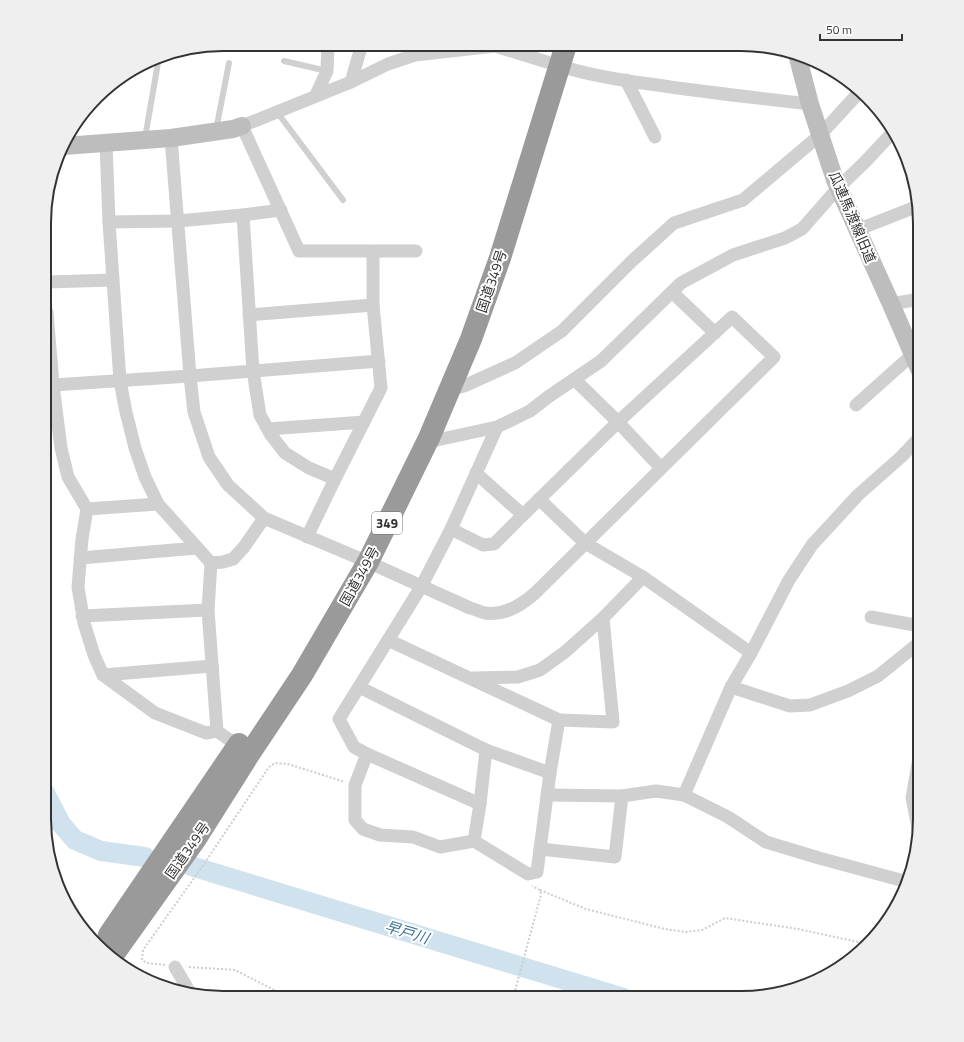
<svg xmlns="http://www.w3.org/2000/svg" width="964" height="1042" font-family="'Titillium Web','Noto Sans JP',sans-serif">
  <rect width="100%" height="100%" fill="#fff"/>
  <g fill="none" stroke-linecap="round" stroke-linejoin="round">
    <!-- river -->
    <g stroke="#cfe2ee" stroke-width="20">
      <polyline points="45,793 61,824 75,840 101,851 145,857"/>
      <polyline points="191,866 624,998"/>
    </g>
    <!-- path -->
    <g stroke="#cdcdcd" stroke-width="2" stroke-dasharray="2 2" stroke-linecap="butt">
      <polyline points="540,890 586,909 665,929 686,932 702,930 725,918 798,929 863,943"/>
      <polyline points="165,965 147,963 142,960 143,950 204,864 269,767 275,763 288,764 345,782"/>
      <polyline points="189,967 235,970 278,992 298,998"/>
      <polyline points="513,998 541,895 540,890 532,886"/>
    </g>
    <!-- lane -->
    <g stroke="#d0d0d0" stroke-width="6">
      <polyline points="284,61 327,71"/>
      <polyline points="277,112 343,200"/>
      <polyline points="216,130 229,63"/>
      <polyline points="145,138 159,57"/>
    </g>
    <!-- street -->
    <g stroke="#d0d0d0" stroke-width="13">
      <path d="M560 66C589 75 619 80 650 84 703 92 757 98 810 104"/>
      <polyline points="626,80 655,137"/>
      <polyline points="351,82 362,44"/>
      <polyline points="316,95 327,71 328,44"/>
      <path d="M171 138 190 376 194 412 209 457 228 485 264 518 368 562 470 608C475 609 480 612 485 613 504 616 520 606 534 594L774 357 732 317 618 422 661 468"/>
      <polyline points="106,143 109,222"/>
      <polyline points="243,215 281,210"/>
      <polyline points="857,230 918,206"/>
      <polyline points="373,251 416,251"/>
      <polyline points="47,282 113,280"/>
      <polyline points="672,292 715,333"/>
      <polyline points="891,304 920,299"/>
      <polyline points="47,312 53,385 61,448 68,477 87,509 82,539 78,587 84,623 94,655 103,675 155,713 206,733 217,731 238,746"/>
      <polyline points="249,315 373,305"/>
      <polyline points="53,385 190,376 379,361"/>
      <polyline points="449,390 464,386 515,363 562,331 632,261 674,223 743,200 820,135 854,98 858,92"/>
      <polyline points="856,405 912,355"/>
      <polyline points="497,427 451,529 421,587 339,719 354,747 367,754 480,804 474,841 528,874 537,872 550,773 559,720 613,722 603,618 643,577"/>
      <polyline points="268,429 364,422"/>
      <polyline points="429,438 437,440 497,427 530,411 548,397 601,361 681,283 733,255 785,238 802,229 838,188 865,162 894,131"/>
      <polyline points="539,499 585,543 643,577 751,653"/>
      <polyline points="158,504 145,477 135,448 126,412 120,381 109,222 178,221 243,215 253,371 260,415 271,435 285,453 309,468 335,479"/>
      <polyline points="87,509 158,504 211,563"/>
      <polyline points="523,515 618,422 574,379"/>
      <polyline points="451,529 483,545 494,544 523,515 476,473"/>
      <polyline points="307,537 335,479 381,388 373,305 373,251 299,251 242,126 351,82 388,64 415,55 495,46 547,62"/>
      <polyline points="80,558 197,548"/>
      <polyline points="82,616 208,610"/>
      <polyline points="871,617 920,626"/>
      <polyline points="388,640 559,720"/>
      <polyline points="103,675 212,666"/>
      <polyline points="473,678 518,677 540,670 565,652 603,618"/>
      <polyline points="359,687 486,750 550,773"/>
      <polyline points="731,687 790,706 810,705 848,691 878,676 920,642"/>
      <polyline points="217,731 208,610 211,563 223,562 233,559 244,547 264,518"/>
      <polyline points="367,754 355,785 355,820 363,829 380,835 413,837 440,847 474,841"/>
      <polyline points="547,795 622,796 656,791 684,795 728,817 766,842 819,858 904,881"/>
      <polyline points="684,795 731,687 751,653 789,580 812,545 858,495 901,457 920,437"/>
      <polyline points="480,804 486,750"/>
      <polyline points="919,832 912,798 920,752"/>
      <polyline points="540,849 615,857 622,796"/>
      <polyline points="175,967 189,991"/>
    </g>
    <!-- secondary -->
    <g stroke="#bdbdbd" stroke-width="18">
      <polyline points="798,58 810,104 835,180 891,304 920,371"/>
      <polyline points="64,146 171,138 233,129 242,126"/>
    </g>
    <!-- highway -->
    <g stroke="#9a9a9a" stroke-width="22">
      <polyline points="109,935 239,744"/>
      <polyline points="113,955 197,837 248,756 302,675 368,562 429,438 471,339 500,258 566,45"/>
    </g>
  </g>
  <g text-anchor="middle" dominant-baseline="central" stroke-width="4" stroke-linejoin="round" paint-order="stroke">
    <!-- shield labels -->
    <rect fill="#fff" stroke="#707070" stroke-width="1" x="372" y="512" width="30" height="22" rx="3"/>
    <g font-size="13" font-weight="bold" fill="#333">
      <text x="387" y="523">349</text>
    </g>
    <!-- street labels -->
    <g font-size="14" fill="#333" stroke="#fff">
      <text transform="translate(853 217) rotate(67)">瓜連馬渡線旧道</text>
      <text transform="translate(491 281) rotate(-71)">国道349号</text>
      <text transform="translate(359 576) rotate(-61)">国道349号</text>
      <text transform="translate(187 850) rotate(-55)">国道349号</text>
    </g>
    <!-- water labels -->
    <g font-size="15" font-style="italic" fill="#3f7597" stroke="#fff">
      <text transform="translate(407 932) rotate(17)">早戸川</text>
    </g>
  </g>
  <!-- crop -->
  <path d="M0 0H964V1042H0ZM223 51H741A172 172 0 0 1 913 223V819A172 172 0 0 1 741 991H223A172 172 0 0 1 51 819V223A172 172 0 0 1 223 51Z" fill="#efefef" fill-rule="evenodd"/>
  <path fill="none" stroke="#333" stroke-width="2" d="M223 51H741A172 172 0 0 1 913 223V819A172 172 0 0 1 741 991H223A172 172 0 0 1 51 819V223A172 172 0 0 1 223 51Z"/>
  <!-- scale -->
  <path d="M820 34v6h82v-6" fill="none" stroke="#333333" stroke-width="2"/>
  <text x="826" y="34" font-size="12" fill="#333333" stroke="#ffffff" stroke-width="3" paint-order="stroke">50 m</text>
</svg>
